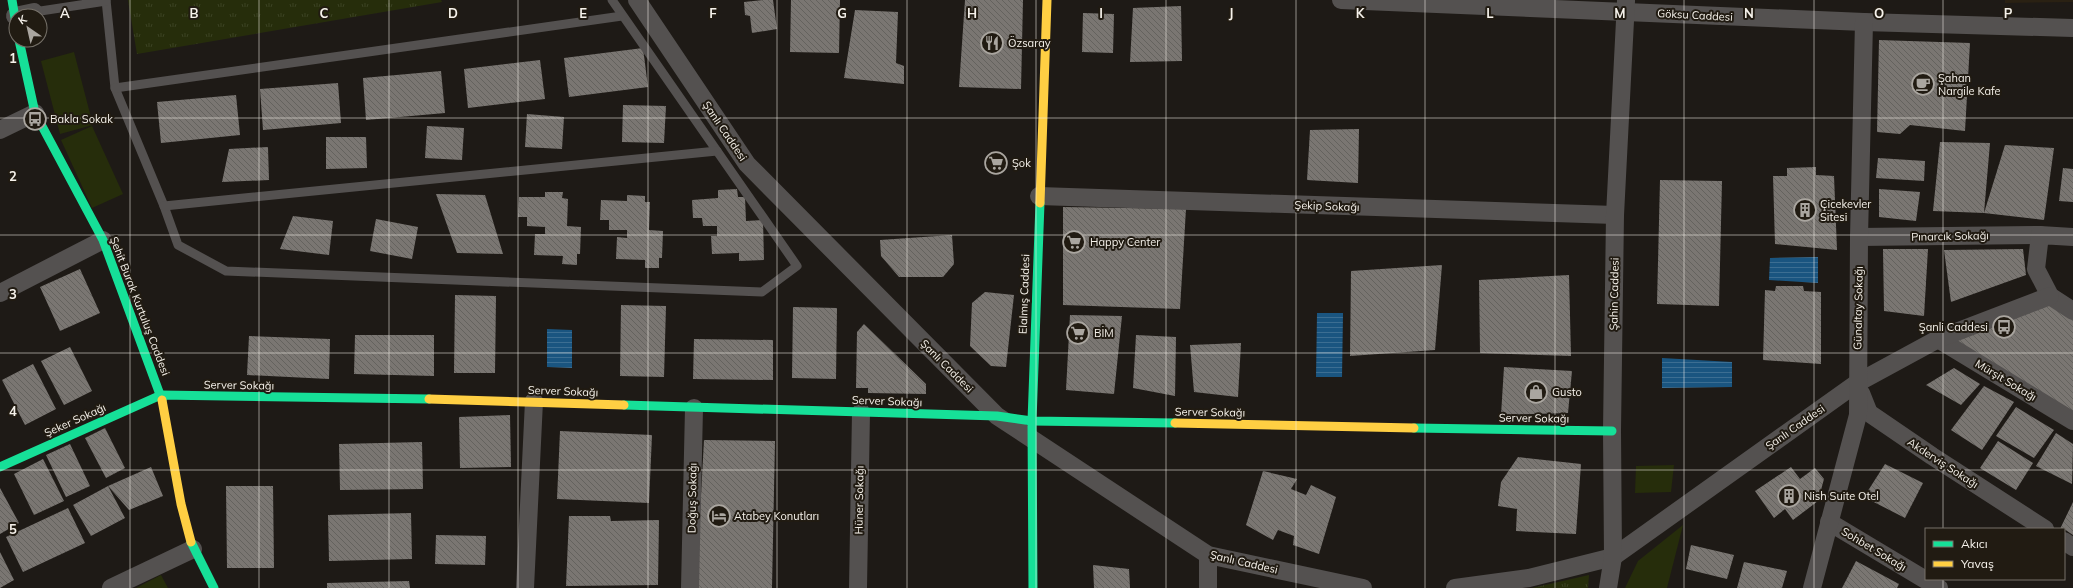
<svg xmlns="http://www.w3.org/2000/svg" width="2073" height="588" font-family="Mulish,sans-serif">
  <defs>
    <pattern id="park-tufts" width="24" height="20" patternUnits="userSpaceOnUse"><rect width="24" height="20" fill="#262d0b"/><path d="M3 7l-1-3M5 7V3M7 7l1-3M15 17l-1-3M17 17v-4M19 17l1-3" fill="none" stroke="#3b4223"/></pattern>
    <pattern id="water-rules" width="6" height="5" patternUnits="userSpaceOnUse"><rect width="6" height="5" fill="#1a5580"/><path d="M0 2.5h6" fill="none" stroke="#3c6e92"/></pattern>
    <pattern id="building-back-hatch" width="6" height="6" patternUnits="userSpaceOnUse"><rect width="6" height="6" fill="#7a7672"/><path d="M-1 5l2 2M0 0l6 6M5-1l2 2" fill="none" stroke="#64625e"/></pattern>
  </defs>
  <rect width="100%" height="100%" fill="#1e1a16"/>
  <!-- built -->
  <polygon fill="#2a2113" points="2005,0 2073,0 2073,2 2005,3"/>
  <!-- grass -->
  <g fill="#262d0b">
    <polygon points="74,52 93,125 60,134 41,61"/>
    <polygon points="92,126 123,194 92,208 61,140"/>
    <polygon points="1674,465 1671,492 1635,493 1636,466"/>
    <polygon points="1683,525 1667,588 1625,588 1638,561"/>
    <polygon points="161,575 168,588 136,588"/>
  </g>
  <!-- park -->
  <g fill="url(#park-tufts)">
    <polygon points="128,0 441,0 442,2 137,54"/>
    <polygon points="1589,575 1588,588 1532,588"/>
  </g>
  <!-- water -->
  <g fill="url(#water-rules)">
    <polygon points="1818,257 1818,283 1769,280 1770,258"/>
    <polygon points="1317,313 1343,313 1342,377 1316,377"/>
    <polygon points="547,329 572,330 572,368 547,367"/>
    <polygon points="1662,358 1732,362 1732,387 1662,388"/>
  </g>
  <!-- building -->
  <g fill="url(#building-back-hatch)">
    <polygon points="763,0 773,0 777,29 752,33 750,16 745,15 744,2"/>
    <polygon points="791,0 840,0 839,53 790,52"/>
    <polygon points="965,0 1023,0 1021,89 959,87"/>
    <polygon points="1181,6 1182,61 1130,62 1133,8"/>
    <polygon points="855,10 898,12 896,63 904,66 904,84 844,78"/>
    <polygon points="1083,13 1114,14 1113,53 1082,52"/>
    <polygon points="1879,40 1970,43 1965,131 1910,125 1900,134 1877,132"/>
    <polygon points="643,48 648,87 569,97 564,58"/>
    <polygon points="540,60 545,99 468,108 464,69"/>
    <polygon points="441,71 445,113 366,120 363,78"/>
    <polygon points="338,83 341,123 263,130 260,89"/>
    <polygon points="236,95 240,135 161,143 157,102"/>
    <polygon points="623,105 666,106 664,143 622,142"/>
    <polygon points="527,114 564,117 562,149 525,147"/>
    <polygon points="427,126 464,128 462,160 425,158"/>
    <polygon points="1359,129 1358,183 1307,180 1310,130"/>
    <polygon points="326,137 366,137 367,168 326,169"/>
    <polygon points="1940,142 1990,143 1984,213 1933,211"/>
    <polygon points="2005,145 2054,148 2044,220 1984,213"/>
    <polygon points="268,147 269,180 222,182 229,149"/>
    <polygon points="1878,158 1925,161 1924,181 1876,178"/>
    <polygon points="1816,167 1816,175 1834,176 1837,250 1775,244 1773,176 1787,176 1787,168"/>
    <polygon points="2063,168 2073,169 2073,202 2059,201"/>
    <polygon points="1660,180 1722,181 1719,306 1657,304"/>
    <polygon points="737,189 738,197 745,197 746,221 763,220 764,260 739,261 739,253 712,254 711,236 717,236 717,226 703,226 702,218 693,218 692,200 718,198 718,190"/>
    <polygon points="1879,189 1920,192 1916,221 1879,217"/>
    <polygon points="545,192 563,192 562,198 568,199 567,226 581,227 580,254 577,254 577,265 562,264 563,256 534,255 535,234 545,234 545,227 527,226 527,217 518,217 519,197 545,197"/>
    <polygon points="436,194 485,195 503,254 457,253"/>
    <polygon points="627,195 645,196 645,202 650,202 649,230 663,231 662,258 659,258 659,268 645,268 645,260 616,259 617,237 627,238 627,230 609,230 609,220 600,220 601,200 627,201"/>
    <polygon points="1063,207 1186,209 1180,309 1063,305"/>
    <polygon points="293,216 333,221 329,255 280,249"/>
    <polygon points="376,219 418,227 412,259 370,251"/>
    <polygon points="952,235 954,264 943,277 899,277 881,256 880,240"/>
    <polygon points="1883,249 1928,249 1924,316 1884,311"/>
    <polygon points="2023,249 2026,275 1951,302 1944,250"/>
    <polygon points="1442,265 1435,350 1350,356 1351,271"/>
    <polygon points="80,269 100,313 60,331 40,287"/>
    <polygon points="1569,275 1571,356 1480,353 1479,280"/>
    <polygon points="1776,286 1803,286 1804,291 1821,292 1821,364 1763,360 1765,290 1775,291"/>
    <polygon points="985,292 1014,295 1006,367 991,366 970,346 972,303"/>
    <polygon points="455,295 496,296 495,373 454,373"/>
    <polygon points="2047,302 2073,319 2073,414 1948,339"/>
    <polygon points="621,305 666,306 664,377 620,376"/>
    <polygon points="793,307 837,308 836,379 792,378"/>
    <polygon points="1070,315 1122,316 1114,394 1066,390"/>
    <polygon points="864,324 926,384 926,394 868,393 868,388 856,388 857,332"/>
    <polygon points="355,335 434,335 434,376 354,374"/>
    <polygon points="1136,335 1176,337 1175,396 1133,388"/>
    <polygon points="249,336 330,339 329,379 247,375"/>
    <polygon points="694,339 773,340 773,380 693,379"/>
    <polygon points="1241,343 1238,397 1194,392 1190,345"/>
    <polygon points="70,347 92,391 64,405 41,361"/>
    <polygon points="33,364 56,409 25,425 2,380"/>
    <polygon points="1504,367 1572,371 1568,413 1501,415"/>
    <polygon points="1954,368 1980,384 1961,405 1926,385"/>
    <polygon points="1984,386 2014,402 1982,450 1951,430"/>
    <polygon points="2016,407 2054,430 2034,458 1996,436"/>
    <polygon points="510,415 511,467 460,468 459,417"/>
    <polygon points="105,428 125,468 106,478 85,438"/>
    <polygon points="560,431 652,435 649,503 557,499"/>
    <polygon points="2056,433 2073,444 2072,484 2036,466"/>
    <polygon points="704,440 775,441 772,588 696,588"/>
    <polygon points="1998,441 2033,463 2016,490 1980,468"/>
    <polygon points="422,442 423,489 340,490 339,444"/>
    <polygon points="70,444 90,486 66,497 46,455"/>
    <polygon points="1518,457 1581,464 1576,534 1516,531 1517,509 1498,506 1501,482"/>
    <polygon points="43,459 64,501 34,515 14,474"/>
    <polygon points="1885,464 1923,483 1905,518 1864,497"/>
    <polygon points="151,467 163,496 129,510 108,486 125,518 91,536 73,505 108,486"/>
    <polygon points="1791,467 1800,479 1815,468 1824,479 1818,501 1793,520 1785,509 1774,518 1755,491"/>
    <polygon points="1263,471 1297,479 1291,489 1306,495 1311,485 1336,497 1319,554 1293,545 1294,536 1278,530 1273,540 1246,525"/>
    <polygon points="226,486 273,486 274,568 227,568"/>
    <polygon points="0,488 19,523 0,534"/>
    <polygon points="2073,502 2073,535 2064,529 2060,529"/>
    <polygon points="68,508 85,543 23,572 6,537"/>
    <polygon points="411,513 412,559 329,561 328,515"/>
    <polygon points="569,516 610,516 611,521 659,520 658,585 566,586"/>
    <polygon points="436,535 486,536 485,565 435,564"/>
    <polygon points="1691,545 1734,555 1727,579 1686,569"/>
    <polygon points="0,552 14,580 0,588"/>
    <polygon points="1856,561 1899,584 1897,588 1842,588"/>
    <polygon points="1744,562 1787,571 1782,588 1737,588"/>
    <polygon points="1093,565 1129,569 1130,588 1094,588"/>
    <polygon points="409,581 410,588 327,588 327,583"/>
  </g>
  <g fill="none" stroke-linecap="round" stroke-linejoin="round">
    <!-- lane -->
    <g stroke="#545150" stroke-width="9">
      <polyline points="106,0 115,88 164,206 178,245 226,271 762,292 797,266 612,0"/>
      <polyline points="34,12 106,1"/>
      <polyline points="115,88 622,16"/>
      <polyline points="164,206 717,151"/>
    </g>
    <!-- street -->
    <g stroke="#545150" stroke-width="18">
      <polyline points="637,0 747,164 997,416 1208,555 1363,588"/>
      <polyline points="1341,0 1864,22 2073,28"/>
      <polyline points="15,16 34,12"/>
      <polyline points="0,130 35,113"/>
      <polyline points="1039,196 1615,215"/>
      <polyline points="1859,237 2040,235"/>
      <polyline points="2073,237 2040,235 2036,269 2050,296 2073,311"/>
      <polyline points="0,293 103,240"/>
      <polyline points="1938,339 2073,421"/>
      <polyline points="1861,393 1869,413 1932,456 2045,529"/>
      <polyline points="1829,522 1939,588"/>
      <polyline points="2064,541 2073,547"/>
      <polyline points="111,588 193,549"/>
      <polyline points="525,588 534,401"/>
      <polyline points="690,588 694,408"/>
      <polyline points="858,588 861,412"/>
      <polyline points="1208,588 1208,555"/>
      <polyline points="1455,588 1529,578 1613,557 1857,383 1938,339 2050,296"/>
      <polyline points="1608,588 1613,557 1612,431 1615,215 1626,1"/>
      <polyline points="1812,588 1858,415 1859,237 1864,22"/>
    </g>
    <!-- fast -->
    <g stroke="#16e098" stroke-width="9">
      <polyline points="12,0 16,24"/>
      <polyline points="19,40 35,113 103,240 162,400"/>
      <polyline points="624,405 997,416 1032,421 1175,423"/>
      <polyline points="1414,428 1612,431"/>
      <polyline points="0,467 161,395 429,399"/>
      <polyline points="191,542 214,588"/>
      <polyline points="1033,588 1032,421 1040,203"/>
    </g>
    <!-- slow -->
    <g stroke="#ffcf43" stroke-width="9">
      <polyline points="1040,203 1047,0"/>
      <polyline points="429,399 624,405"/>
      <polyline points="162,400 181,504 191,542"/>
      <polyline points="1175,423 1414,428"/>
    </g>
  </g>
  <!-- grid -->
  <path fill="none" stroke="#f6f2eb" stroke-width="1" stroke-opacity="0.55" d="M130 0V588M259 0V588M389 0V588M518 0V588M648 0V588M777 0V588M907 0V588M1036 0V588M1166 0V588M1296 0V588M1425 0V588M1555 0V588M1684 0V588M1814 0V588M1943 0V529M0 118H2073M0 235H2073M0 353H2073M0 470H2073M1943 579V588"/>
  <!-- icons -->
  <defs>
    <g id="restaurant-ring" transform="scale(1.15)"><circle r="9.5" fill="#211b12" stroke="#aaa6a0" stroke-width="1.5"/><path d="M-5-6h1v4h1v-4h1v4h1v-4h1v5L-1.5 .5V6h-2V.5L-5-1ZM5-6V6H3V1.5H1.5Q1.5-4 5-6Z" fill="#aaa6a0"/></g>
    <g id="cafe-ring" transform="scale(1.15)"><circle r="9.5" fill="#211b12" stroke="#aaa6a0" stroke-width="1.5"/><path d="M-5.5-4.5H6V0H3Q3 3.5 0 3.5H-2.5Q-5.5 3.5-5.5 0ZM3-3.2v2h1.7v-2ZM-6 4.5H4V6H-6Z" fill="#aaa6a0"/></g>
    <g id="bus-ring" transform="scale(1.15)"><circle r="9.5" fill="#211b12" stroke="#aaa6a0" stroke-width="1.5"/><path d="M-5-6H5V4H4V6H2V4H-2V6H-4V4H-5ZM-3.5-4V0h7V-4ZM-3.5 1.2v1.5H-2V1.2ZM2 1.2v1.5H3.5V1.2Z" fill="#aaa6a0"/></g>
    <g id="supermarket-ring" transform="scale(1.15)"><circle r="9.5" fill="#211b12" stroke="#aaa6a0" stroke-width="1.5"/><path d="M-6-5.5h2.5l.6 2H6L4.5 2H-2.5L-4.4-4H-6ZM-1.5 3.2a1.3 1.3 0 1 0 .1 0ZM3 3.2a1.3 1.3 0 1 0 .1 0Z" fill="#aaa6a0"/></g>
    <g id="building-ring" transform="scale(1.15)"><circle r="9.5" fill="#211b12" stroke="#aaa6a0" stroke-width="1.5"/><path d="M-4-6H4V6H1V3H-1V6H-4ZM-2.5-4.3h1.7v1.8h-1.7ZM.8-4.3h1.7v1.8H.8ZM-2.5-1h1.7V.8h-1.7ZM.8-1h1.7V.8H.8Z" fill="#aaa6a0"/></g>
    <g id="shop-ring" transform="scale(1.15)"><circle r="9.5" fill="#211b12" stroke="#aaa6a0" stroke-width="1.5"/><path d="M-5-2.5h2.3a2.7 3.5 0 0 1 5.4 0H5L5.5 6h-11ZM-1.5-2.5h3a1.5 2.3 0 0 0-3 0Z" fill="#aaa6a0"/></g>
    <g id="hotel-ring" transform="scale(1.15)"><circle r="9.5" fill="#211b12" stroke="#aaa6a0" stroke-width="1.5"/><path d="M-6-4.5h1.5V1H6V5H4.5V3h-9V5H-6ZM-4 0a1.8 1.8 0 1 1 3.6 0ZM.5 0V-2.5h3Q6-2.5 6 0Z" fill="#aaa6a0"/></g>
  </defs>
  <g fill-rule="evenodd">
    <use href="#restaurant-ring" x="992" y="43"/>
    <use href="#cafe-ring" x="1923" y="84"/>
    <use href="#bus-ring" x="35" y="119"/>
    <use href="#supermarket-ring" x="996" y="163"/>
    <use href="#building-ring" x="1805" y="210"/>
    <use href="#supermarket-ring" x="1074" y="242"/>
    <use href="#bus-ring" x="2004" y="327"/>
    <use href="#supermarket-ring" x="1078" y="333"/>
    <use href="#shop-ring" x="1536" y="392"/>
    <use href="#building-ring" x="1789" y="496"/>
    <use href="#hotel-ring" x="719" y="516"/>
  </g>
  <g text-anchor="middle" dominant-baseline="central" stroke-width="4" stroke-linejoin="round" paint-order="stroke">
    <!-- street labels -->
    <g font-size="11" fill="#f6f2eb" stroke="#211b12">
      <text transform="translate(1695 15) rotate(3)">Göksu Caddesi</text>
      <text transform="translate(725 131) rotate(56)">Şanlı Caddesi</text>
      <text transform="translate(1327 206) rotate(2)">Şekip Sokağı</text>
      <text transform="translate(1950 236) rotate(-1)">Pınarcık Sokağı</text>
      <text transform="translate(1024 294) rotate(-88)">Elalmış Caddesi</text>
      <text transform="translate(1614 294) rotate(-89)">Şahin Caddesi</text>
      <text transform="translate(140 306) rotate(69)">Şehit Burak Kurtuluş Caddesi</text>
      <text transform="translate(1858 308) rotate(-89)">Günaltay Sokağı</text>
      <text transform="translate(947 366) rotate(45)">Şanlı Caddesi</text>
      <text transform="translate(2006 380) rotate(31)">Mürşit Sokağı</text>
      <text transform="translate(239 385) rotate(1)">Server Sokağı</text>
      <text transform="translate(563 391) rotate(2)">Server Sokağı</text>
      <text transform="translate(887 401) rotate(2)">Server Sokağı</text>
      <text transform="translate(1210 412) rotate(1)">Server Sokağı</text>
      <text transform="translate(1534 418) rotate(1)">Server Sokağı</text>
      <text transform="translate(75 420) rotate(-24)">Şeker Sokağı</text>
      <text transform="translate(1795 427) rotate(-35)">Şanlı Caddesi</text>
      <text transform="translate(1943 463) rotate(33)">Akderviş Sokağı</text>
      <text transform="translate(692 498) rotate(-89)">Doğuş Sokağı</text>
      <text transform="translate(859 500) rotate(-89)">Hüner Sokağı</text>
      <text transform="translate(1874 549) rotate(31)">Sohbet Sokağı</text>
      <text transform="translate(1244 562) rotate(13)">Şanlı Caddesi</text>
    </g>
    <!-- poi labels -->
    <g font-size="11" fill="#f6f2eb" stroke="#211b12" text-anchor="start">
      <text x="1008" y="43">Özsaray</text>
      <text x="1938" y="78">Şahan<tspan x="1938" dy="13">Nargile Kafe</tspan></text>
      <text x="50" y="119">Bakla Sokak</text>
      <text x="1012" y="163">Şok</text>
      <text x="1820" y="204">Çicekevler<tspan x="1820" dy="13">Sitesi</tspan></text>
      <text x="1090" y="242">Happy Center</text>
      <text x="1988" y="327" text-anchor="end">Şanli Caddesi</text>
      <text x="1094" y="333">BİM</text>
      <text x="1552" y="392">Gusto</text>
      <text x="1804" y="496">Nish Suite Otel</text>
      <text x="734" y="516">Atabey Konutları</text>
    </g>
  </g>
  <g font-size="13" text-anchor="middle" font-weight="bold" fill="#f6f2eb" stroke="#211b12" stroke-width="4" stroke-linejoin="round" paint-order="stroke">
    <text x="65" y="18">A</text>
    <text x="194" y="18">B</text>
    <text x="324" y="18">C</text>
    <text x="453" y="18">D</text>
    <text x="583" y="18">E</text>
    <text x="713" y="18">F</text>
    <text x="842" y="18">G</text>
    <text x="972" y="18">H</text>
    <text x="1101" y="18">I</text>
    <text x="1231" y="18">J</text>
    <text x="1360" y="18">K</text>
    <text x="1490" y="18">L</text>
    <text x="1620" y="18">M</text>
    <text x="1749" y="18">N</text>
    <text x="1879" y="18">O</text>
    <text x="2008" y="18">P</text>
    <text x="13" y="63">1</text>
    <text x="13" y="181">2</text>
    <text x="13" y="299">3</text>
    <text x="13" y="416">4</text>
    <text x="13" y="534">5</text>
  </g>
  <!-- legend -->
  <rect x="1925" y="528" width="140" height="52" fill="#211b12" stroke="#767169"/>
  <rect x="1933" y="541" width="20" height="6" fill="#16e098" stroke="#767169"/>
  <text x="1961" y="548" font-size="12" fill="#f6f2eb">Akıcı</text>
  <rect x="1933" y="561" width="20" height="6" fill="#ffcf43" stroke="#767169"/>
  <text x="1961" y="568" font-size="12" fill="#f6f2eb">Yavaş</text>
  <!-- north arrow -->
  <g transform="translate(28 28) rotate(326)"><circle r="19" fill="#211b12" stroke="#767169"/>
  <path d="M0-3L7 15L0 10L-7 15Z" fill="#aaa6a0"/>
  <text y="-6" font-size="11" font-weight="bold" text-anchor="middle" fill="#f6f2eb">K</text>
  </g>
</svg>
